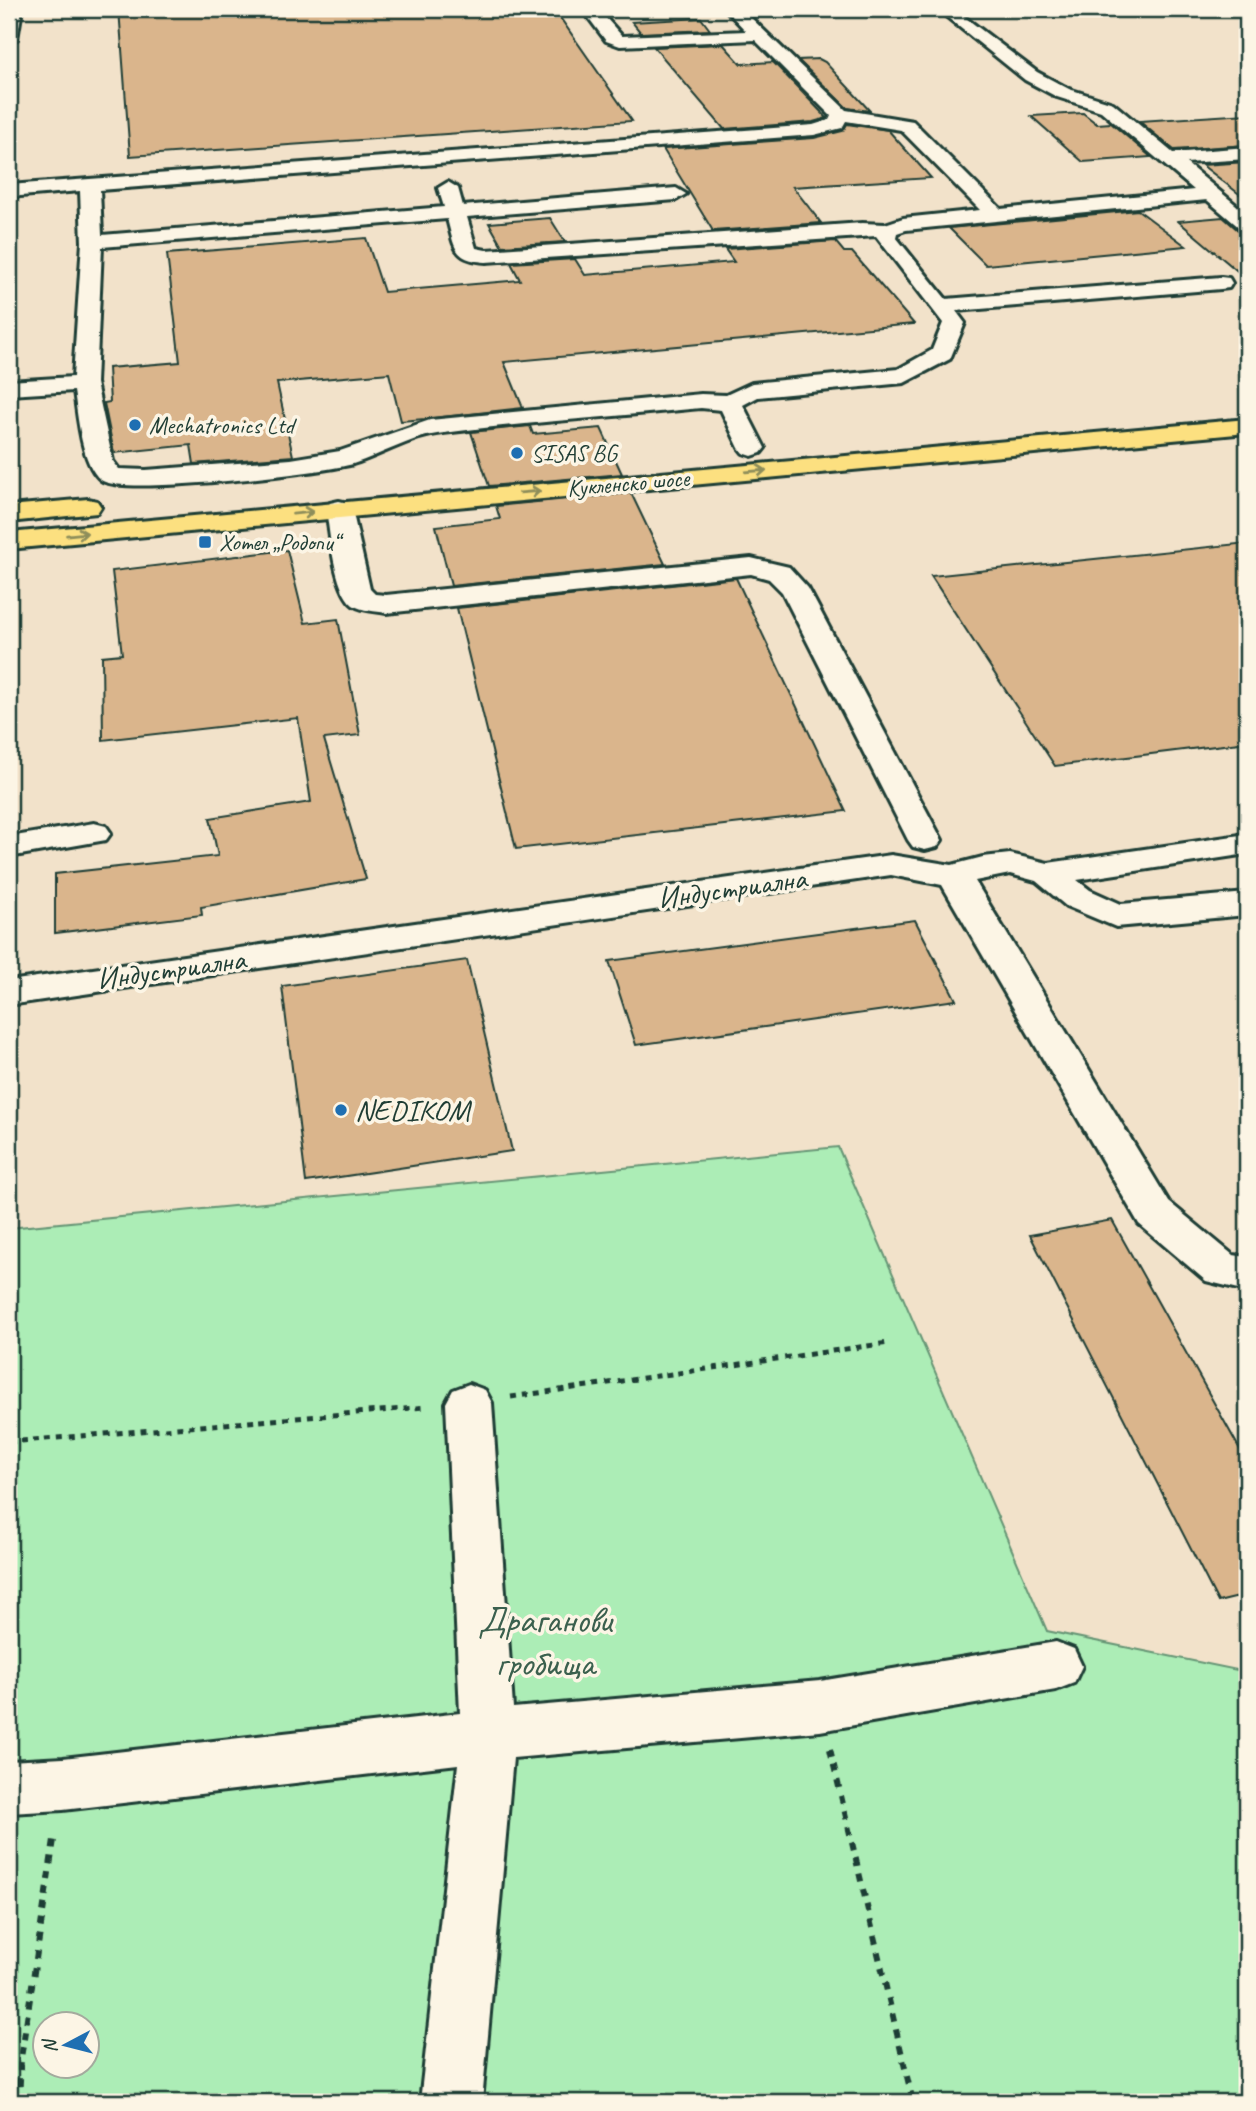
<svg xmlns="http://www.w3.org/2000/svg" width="1256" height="2111" font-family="Caveat,sans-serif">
  <rect width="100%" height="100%" fill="#fcf5e5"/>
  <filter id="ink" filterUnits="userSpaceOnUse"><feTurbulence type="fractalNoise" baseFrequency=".0143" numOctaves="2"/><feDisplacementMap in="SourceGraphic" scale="14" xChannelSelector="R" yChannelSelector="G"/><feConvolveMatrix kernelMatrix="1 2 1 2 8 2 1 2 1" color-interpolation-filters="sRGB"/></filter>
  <g filter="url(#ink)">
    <!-- built -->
    <polygon fill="#f2e2ca" points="9,9 1247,9 1247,1672 1047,1631 838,1147 9,1228"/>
    <!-- green -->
    <path fill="#acedb6" stroke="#669575" stroke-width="2" fill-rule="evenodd" d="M838 1147 1047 1631 1247 1672V2102H9V1228ZM46 2024H88V2066H46Z"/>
    <!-- building -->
    <g fill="#dab58c" stroke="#1f3d34" stroke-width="2">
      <polygon points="119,9 554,9 632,121 130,156"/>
      <polygon points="701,18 710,30 641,33 632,22"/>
      <polygon points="723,44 741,64 773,62 827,118 813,122 724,129 654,47"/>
      <polygon points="819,59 825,62 870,111 847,108 798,60"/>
      <polygon points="1083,113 1097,124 1111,123 1151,157 1083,162 1031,116"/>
      <polygon points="1247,114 1247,145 1174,150 1139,121"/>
      <polygon points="847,124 888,130 931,178 793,187 821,223 713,231 663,149 814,138 843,131"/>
      <polygon points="1247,162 1247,200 1202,165"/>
      <polygon points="1138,210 1186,246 986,265 949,228"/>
      <polygon points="1223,217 1238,230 1247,232 1247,279 1178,221"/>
      <polygon points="550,218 565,242 502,246 489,223"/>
      <polygon points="366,238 384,292 520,280 511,263 575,259 585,275 734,262 725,249 835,241 844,252 852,252 914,324 504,362 523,408 425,419 401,421 389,373 277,383 293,456 194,464 191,445 114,453 104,403 110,402 108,368 180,362 167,254"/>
      <polygon points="530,426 533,434 601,428 622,474 489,486 471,432"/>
      <polygon points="631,493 665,564 451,586 436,526 500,519 496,506"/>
      <polygon points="1247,543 1247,742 1055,766 931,576"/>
      <polygon points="287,550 305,623 338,619 360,735 324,739 366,879 201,907 202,915 55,933 55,874 218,856 210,818 311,802 298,718 103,740 102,656 122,654 112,571"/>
      <polygon points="736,578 846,811 516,849 457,608"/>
      <polygon points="915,920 956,1000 636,1045 609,961"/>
      <polygon points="467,960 512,1151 306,1182 282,986"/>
      <polygon points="1112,1220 1247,1462 1247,1595 1218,1602 1030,1235"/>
    </g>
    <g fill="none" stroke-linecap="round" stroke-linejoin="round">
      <!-- minor casing -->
      <g stroke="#1f3d34" stroke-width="6">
        <g id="minor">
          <polygon points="9,9 22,9 17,39 9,44"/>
          <path d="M582 9H598L622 36 746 31 725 9H742L846 110 913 121 1001 209 1194 190 1101 111 1057 97 1025 80 937 9H954L1037 72 1069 89 1113 103 1173 153 1247 147V159L1186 163 1247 214V230L1240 228 1207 200 906 230 897 233 896 237 946 299 1221 277 1229 278 1232 283 1229 288 1221 289 956 311 965 323 950 359 904 383 758 397 743 405 765 448 761 453 752 456 743 453 739 448 721 410 701 408C613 417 525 422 437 434 409 438 381 455 353 464 322 473 120 496 101 480 81 464 78 416 74 391L9 395V381L73 377 82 242 80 191 9 197V185L813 125 829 120 831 116 755 40 620 46 606 41ZM846 121 901 130 980 210 903 218 885 224 862 223 486 250 476 248 467 217 676 200 686 194 676 188 463 206 458 188 448 182 438 188 444 207 102 235 100 190 814 135 842 128ZM447 219C455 247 453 260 486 262L876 236 943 323 932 350 898 369 752 383 726 395 701 394 430 420 340 451 291 459 146 470 119 469 113 461 96 383 102 247Z"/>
          <path d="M339 501 348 503 352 509 370 589 375 594 386 595 751 558 789 567 808 588 942 840 937 847 925 850 913 847 908 840 782 592 769 579 751 574 386 613C376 611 362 611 353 605 334 590 330 533 326 509L330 503Z"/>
          <polygon points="94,823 106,826 111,833 106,840 9,857 9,837"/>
          <polygon points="1247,834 1247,854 1077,880 1090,890 1121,904 1247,893 1247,915 1116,927 1066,906 1036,881 1010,874 975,881 1169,1202 1233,1255 1247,1257 1247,1291 1206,1281 1139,1224 942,885 891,875 9,1005 9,981 891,855 952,865 983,857 1010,854 1048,863"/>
          <polygon points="469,1384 485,1390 492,1403 513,1708 820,1681 1056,1642 1074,1649 1082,1666 1074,1683 1056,1690 820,1731 513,1758 482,2102 420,2102 458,1764 63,1810 9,1813 9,1761 63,1758 460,1713 446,1403 453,1390"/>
        </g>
      </g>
      <!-- major casing -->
      <g stroke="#1f3d34" stroke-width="6">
        <g id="major">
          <polygon points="1247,419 1247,433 9,549 9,533"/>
          <polygon points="88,499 97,501 101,507 97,513 9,522 9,506"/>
        </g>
      </g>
      <!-- path-far1 -->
      <g stroke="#1f3d34" stroke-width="5" stroke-dasharray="6 6" stroke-linecap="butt">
        <polyline points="511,1397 888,1343"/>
        <polyline points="9,1442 426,1407"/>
      </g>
      <!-- path -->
      <g stroke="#1f3d34" stroke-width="6" stroke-dasharray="8 8" stroke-linecap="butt">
        <polyline points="830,1749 913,2102"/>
        <polyline points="19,2102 21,2058 55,1833"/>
      </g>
      <!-- minor -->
      <use href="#minor" fill="#fcf5e5" fill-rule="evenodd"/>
      <!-- major -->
      <use href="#major" fill="#fce080" fill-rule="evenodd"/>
    </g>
    <!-- one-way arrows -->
    <defs><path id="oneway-shaft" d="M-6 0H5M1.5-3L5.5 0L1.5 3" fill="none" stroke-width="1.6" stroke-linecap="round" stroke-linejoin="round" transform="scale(1.75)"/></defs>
    <g stroke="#8e8e5a">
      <use href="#oneway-shaft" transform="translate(756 471) rotate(-5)"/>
      <use href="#oneway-shaft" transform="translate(530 492) rotate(-5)"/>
      <use href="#oneway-shaft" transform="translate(303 513) rotate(-6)"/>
      <use href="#oneway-shaft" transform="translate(77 534) rotate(-6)"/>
    </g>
  </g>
  <!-- markers -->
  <g fill="#1f6fb2" stroke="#fcf5e5" stroke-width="2.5">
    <circle cx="135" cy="425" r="7"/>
    <circle cx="517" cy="453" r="7"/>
    <rect x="198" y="535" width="14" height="14" rx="3.5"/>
    <circle cx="341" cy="1110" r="7"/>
  </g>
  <g text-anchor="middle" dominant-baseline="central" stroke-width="7" stroke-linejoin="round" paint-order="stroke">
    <!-- far-poi labels -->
    <g font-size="24" fill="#1f3d34" stroke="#fcf5e5" text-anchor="start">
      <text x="149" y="425">Mechatronics Ltd</text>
      <text x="531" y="453">SISAS BG</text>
      <text x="219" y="542">Хотел „Родопи“</text>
    </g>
    <!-- far-street labels -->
    <g font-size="24" fill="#1f3d34" stroke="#fcf5e5">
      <text transform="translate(628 483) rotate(-5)">Кукленско шосе</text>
    </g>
    <!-- street labels -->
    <g font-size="30" fill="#1f3d34" stroke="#fcf5e5">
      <text transform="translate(732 888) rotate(-8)">Индустриална</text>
      <text transform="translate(171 969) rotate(-8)">Индустриална</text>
    </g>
    <!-- poi labels -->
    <g font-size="30" fill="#1f3d34" stroke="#fcf5e5" text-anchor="start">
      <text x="355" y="1110">NEDIKOM</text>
    </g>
    <!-- near-park labels -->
    <g font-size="37" fill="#3b604e" stroke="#fcf5e5">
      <text x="545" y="1619">Драганови<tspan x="545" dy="43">гробища</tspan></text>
    </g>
  </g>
  <!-- margin -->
  <rect width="1256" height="2111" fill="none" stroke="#fcf5e5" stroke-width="35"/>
  <rect x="18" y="18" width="1221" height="2076" fill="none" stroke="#1f3d34" stroke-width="2.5" filter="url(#ink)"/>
  <!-- north arrow -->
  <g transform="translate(66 2045) rotate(263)"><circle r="33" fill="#fcf5e5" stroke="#a4ab9e" stroke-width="2"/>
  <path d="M0-5L12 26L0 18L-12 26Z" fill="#1f6fb2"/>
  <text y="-10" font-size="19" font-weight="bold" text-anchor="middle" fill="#1f3d34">N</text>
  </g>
</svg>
